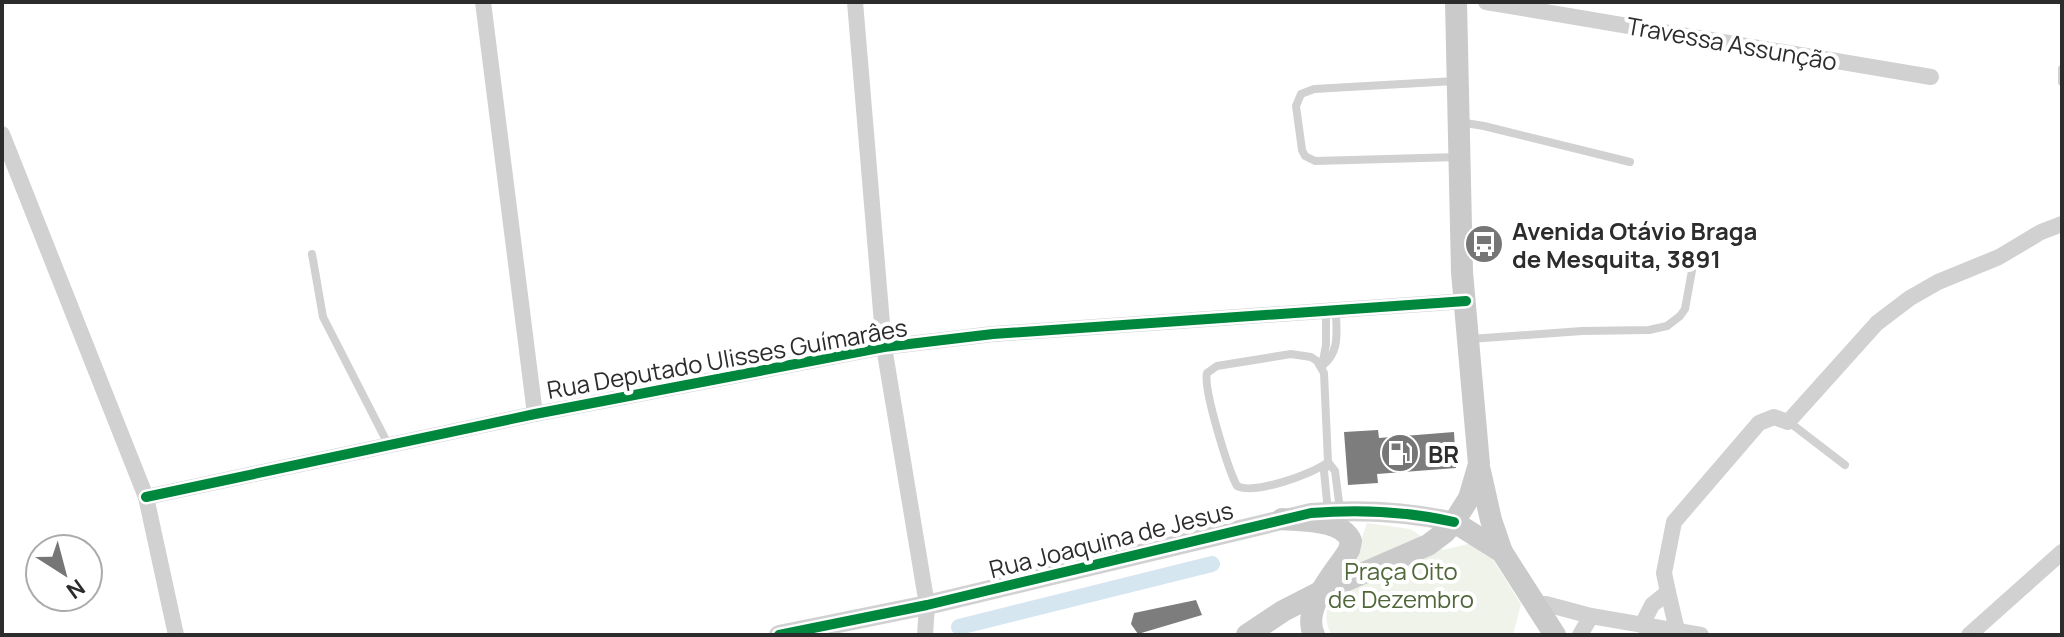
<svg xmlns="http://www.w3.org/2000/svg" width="2064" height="637" font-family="Manrope,sans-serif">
  <rect width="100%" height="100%" fill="#fff"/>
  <!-- green -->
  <path fill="#eff3ea" d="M1367 523 1410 529 1443 550 1481 541 1521 604 1513 635H1332C1316 610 1339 587 1351 566 1358 553 1362 537 1367 523Z"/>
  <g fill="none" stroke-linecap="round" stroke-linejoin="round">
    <!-- canal -->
    <polyline stroke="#d6e6f0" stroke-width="16" points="959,627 1212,564"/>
  </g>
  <!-- building -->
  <g fill="#7d7d7d">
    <polygon points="1378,430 1379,438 1454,432 1456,468 1377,474 1378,483 1348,485 1344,432"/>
    <polygon points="1196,600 1202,615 1138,634 1131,624 1134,613"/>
  </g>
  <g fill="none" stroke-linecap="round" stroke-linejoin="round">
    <!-- service -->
    <g stroke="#d1d1d1" stroke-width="8">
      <polyline points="2062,69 2062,82"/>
      <polyline points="1455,81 1314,89 1301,94 1296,106 1302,150 1305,156 1315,161 1458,157"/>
      <polyline points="1459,122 1484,126 1630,162"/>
      <polyline points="312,254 323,317 388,444"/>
      <polyline points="1470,339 1582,331 1649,330 1667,326 1680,316 1685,309 1693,265"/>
      <path d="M1322 366C1341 351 1336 332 1336 310"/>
      <polyline points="1322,366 1326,345 1326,311"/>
      <polyline points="1789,422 1845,465"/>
      <polyline points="1328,462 1335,471 1340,510"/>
      <path d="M1328 512 1324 471 1328 462 1324 373 1317 361 1311 357 1291 354 1217 366 1207 373C1203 389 1228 469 1237 486 1254 495 1313 474 1328 462"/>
    </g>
    <!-- minor -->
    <g stroke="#d1d1d1" stroke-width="16">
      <polyline points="483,2 535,414"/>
      <polyline points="855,2 884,347 927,605 925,635"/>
      <polyline points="1486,2 1931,77"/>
      <polyline points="2,134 146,497 176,635"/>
      <polyline points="146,497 535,414 884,347 993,334 1466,301"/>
      <polyline points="1668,592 1677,630"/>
      <polyline points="1535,604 1546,604 1591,616 1701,635"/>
      <polyline points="1642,625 1652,605 1668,592 1664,573 1674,522 1759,423 1774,417 1788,422 1877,323 1910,298 1938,282 1999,257 2041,232 2062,224"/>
      <polyline points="1580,635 1591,616"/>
      <polyline points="1969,635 2062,552"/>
    </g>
    <!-- tertiary -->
    <path stroke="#d1d1d1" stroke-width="20" d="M779 635 927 605 1311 513C1360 509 1406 511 1454 522"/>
    <!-- secondary -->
    <g stroke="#cacaca" stroke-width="22">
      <polyline points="1480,471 1491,520 1502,552 1555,635"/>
      <path d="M1282 519C1302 521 1342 519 1351 541L1349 550C1336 572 1301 607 1314 635"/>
      <polyline points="1454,522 1502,552"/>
      <polyline points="1247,635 1283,611 1322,591 1428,545 1444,533 1454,522 1469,498 1479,464 1462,272 1456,2"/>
    </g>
    <!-- cycleway casing -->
    <g stroke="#fff" stroke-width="15">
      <g id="cycleway">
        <polyline points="146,497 535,414 884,347 993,334 1466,301"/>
        <path d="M779 635 927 605 1311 513C1360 509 1406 511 1454 522"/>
      </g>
    </g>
    <!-- cycleway -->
    <use href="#cycleway" stroke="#00873e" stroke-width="10"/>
  </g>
  <!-- icons -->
  <defs>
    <g id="bus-disc" transform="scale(2)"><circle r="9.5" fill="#767676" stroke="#fff"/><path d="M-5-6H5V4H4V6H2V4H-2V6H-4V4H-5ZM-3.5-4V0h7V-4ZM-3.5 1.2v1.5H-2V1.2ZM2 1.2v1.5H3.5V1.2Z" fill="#fff"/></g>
    <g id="fuel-disc" transform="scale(2)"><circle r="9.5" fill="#767676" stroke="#fff"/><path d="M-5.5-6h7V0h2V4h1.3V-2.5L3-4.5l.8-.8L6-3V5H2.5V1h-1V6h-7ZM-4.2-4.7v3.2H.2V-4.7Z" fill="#fff"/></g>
  </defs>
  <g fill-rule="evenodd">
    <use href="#bus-disc" x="1484" y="244"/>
    <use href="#fuel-disc" x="1400" y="453"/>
  </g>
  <g text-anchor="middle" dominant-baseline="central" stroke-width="8" stroke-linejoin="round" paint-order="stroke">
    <!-- street labels -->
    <g font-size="24" fill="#2c2c2c" stroke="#fff">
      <text transform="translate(1732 43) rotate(10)">Travessa Assunção</text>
      <text transform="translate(727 358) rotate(-10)">Rua Deputado Ulisses Guímarâes</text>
      <text transform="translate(1111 539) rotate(-14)">Rua Joaquina de Jesus</text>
    </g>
    <!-- poi labels -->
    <g font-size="24" font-weight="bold" fill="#2c2c2c" stroke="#fff" text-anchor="start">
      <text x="1512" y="230">Avenida Otávio Braga<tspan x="1512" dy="28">de Mesquita, 3891</tspan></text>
      <text x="1428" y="453">BR</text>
    </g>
    <!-- park labels -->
    <g font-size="24" fill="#50673a" stroke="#fff">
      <text x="1401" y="570">Praça Oito<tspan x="1401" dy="28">de Dezembro</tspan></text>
    </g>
  </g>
  <!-- border -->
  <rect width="2064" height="637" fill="none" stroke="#2c2c2c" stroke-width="8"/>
  <!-- north arrow -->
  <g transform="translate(64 573) rotate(144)"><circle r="38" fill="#ffffff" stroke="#ababab" stroke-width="2"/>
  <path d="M0-6L14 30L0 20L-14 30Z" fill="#767676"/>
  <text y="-12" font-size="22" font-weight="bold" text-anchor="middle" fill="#2c2c2c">N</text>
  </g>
</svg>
